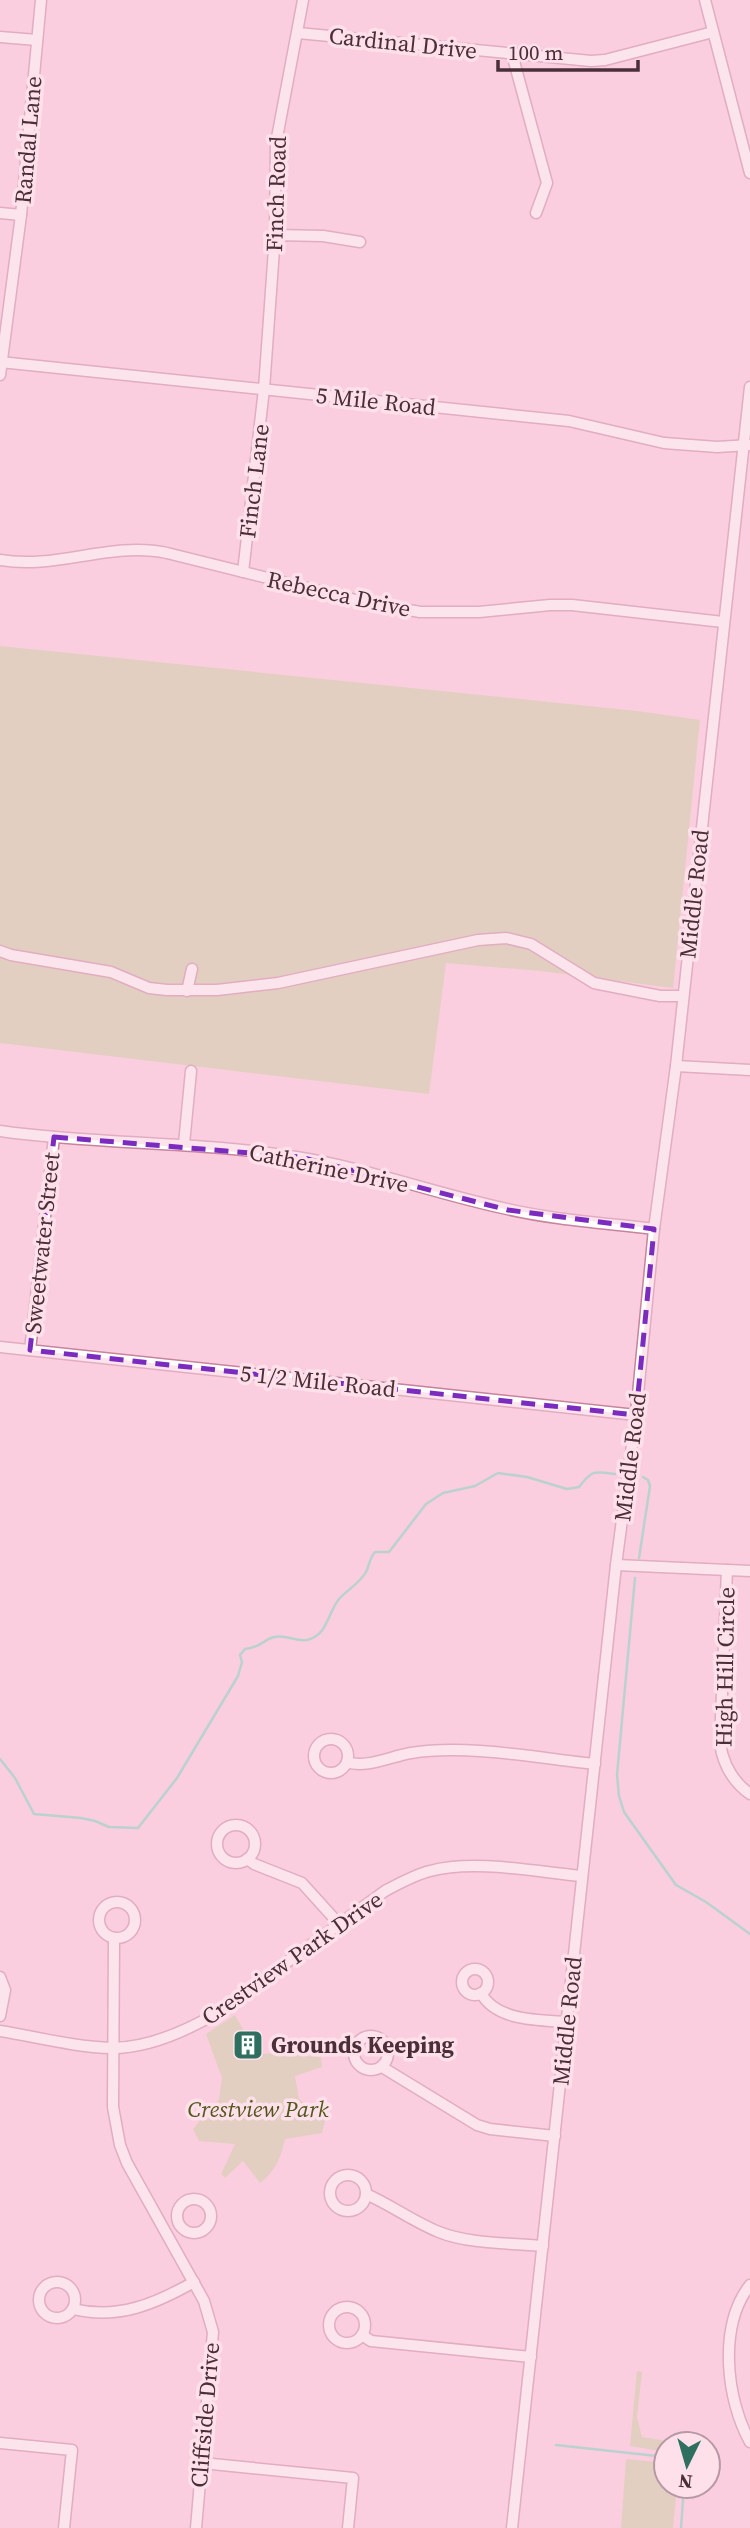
<svg xmlns="http://www.w3.org/2000/svg" width="750" height="2528" font-family="'Source Serif 4',serif">
  <rect width="100%" height="100%" fill="#facede"/>
  <!-- green -->
  <g fill="#c8cf9f">
    <polygon points="0,646 637,711 700,720 673,988 541,971 446,963 429,1094 0,1043"/>
    <path d="M235 2015 257 2054C278 2052 300 2056 321 2057L322 2067 295 2076 299 2099 325 2121 322 2133 285 2139C281 2157 276 2171 260 2183L243 2161 225 2178 221 2174 235 2144 199 2141 193 2129 219 2099 222 2078 206 2034Z"/>
    <polygon points="637,2371 642,2372 637,2417 642,2437 686,2444 666,2444 666,2452 630,2446"/>
    <polygon points="626,2459 666,2463 666,2486 677,2486 673,2528 621,2528"/>
  </g>
  <g fill="none" stroke-linecap="round" stroke-linejoin="round">
    <!-- stream -->
    <g stroke="#6fd6bb" stroke-width="2.5">
      <polyline points="639,1558 650,1486 648,1480 643,1477"/>
      <polyline points="635,1578 617,1775 619,1796 624,1812 676,1885 706,1902 750,1934"/>
      <path d="M0 1759 15 1778 34 1814 81 1818 95 1821 109 1827 138 1828 177 1778 238 1676 242 1662 240 1655 245 1649C260 1648 263 1640 274 1637 286 1634 295 1642 307 1640 328 1635 327 1614 339 1599 347 1590 360 1583 366 1572 370 1564 369 1559 375 1552H389L426 1504 443 1493 475 1486 498 1473 527 1477 567 1489 579 1487C592 1470 594 1471 615 1474"/>
      <polyline points="556,2445 666,2457"/>
      <polyline points="681,2528 684,2486"/>
    </g>
    <!-- street casing -->
    <g stroke="#c6849e" stroke-width="13">
      <g id="street">
        <polyline points="705,0 750,173"/>
        <polyline points="298,33 591,61 605,60 713,32"/>
        <polyline points="0,37 37,40"/>
        <polyline points="512,54 547,183 536,213"/>
        <polyline points="0,213 21,215"/>
        <polyline points="275,235 323,236 360,242"/>
        <polyline points="0,362 569,421 664,443 717,447 750,445"/>
        <polyline points="0,375 21,215 41,0"/>
        <path d="M0 560C57 570 110 541 167 553L364 602 420 612H479L550 605H572L723 622"/>
        <polyline points="243,572 264,389 275,235 276,143 303,0"/>
        <polyline points="0,951 11,955 111,972 149,988 167,990 217,990 278,983 478,940 506,938 531,944 594,983 660,996 683,996"/>
        <polyline points="187,991 192,969"/>
        <polyline points="676,1066 750,1070"/>
        <path d="M0 1131C98 1145 198 1141 296 1157 367 1168 436 1194 507 1209 555 1220 605 1223 654 1229"/>
        <polyline points="184,1144 191,1071"/>
        <polyline points="0,1347 636,1415"/>
        <polyline points="30,1350 54,1137"/>
        <polyline points="616,1565 750,1571"/>
        <path d="M727 1570 720 1743C723 1765 732 1781 750 1794"/>
        <circle cx="331" cy="1756" r="17"/>
        <path d="M347 1762C365 1769 392 1756 411 1753 467 1744 537 1758 595 1764"/>
        <circle cx="236" cy="1844" r="19"/>
        <polyline points="247,1859 254,1864 302,1883 340,1925"/>
        <circle cx="117" cy="1920" r="18"/>
        <polyline points="114,1938 113,2107 120,2145 127,2163 204,2301 213,2332 196,2528"/>
        <circle cx="475" cy="1982" r="13"/>
        <polyline points="0,1977 5,1990 0,2016"/>
        <path d="M481 1993C496 2021 538 2020 567 2022"/>
        <path d="M0 2031C37 2037 74 2047 112 2048 149 2048 186 2031 217 2013L385 1891C400 1883 414 1875 430 1871 474 1859 537 1872 582 1876"/>
        <circle cx="371" cy="2053" r="17"/>
        <polyline points="382,2067 477,2125 490,2129 555,2136"/>
        <circle cx="348" cy="2193" r="18"/>
        <path d="M366 2194C391 2205 414 2222 439 2232 468 2244 511 2243 543 2246"/>
        <circle cx="194" cy="2216" r="17"/>
        <circle cx="57" cy="2300" r="18"/>
        <path d="M750 2285C718 2326 726 2399 750 2442"/>
        <circle cx="347" cy="2325" r="18"/>
        <path d="M73 2309C118 2320 155 2304 194 2282"/>
        <polyline points="362,2335 371,2341 531,2357"/>
        <polyline points="0,2443 72,2450 64,2528"/>
        <polyline points="202,2463 353,2478 348,2528"/>
        <polyline points="512,2528 616,1565 636,1415 654,1229 676,1066 750,387"/>
      </g>
    </g>
    <!-- street -->
    <use href="#street" stroke="#fff" stroke-width="10"/>
  </g>
  <!-- marked area -->
  <path d="M0 0H750V2528H0ZM54 1137 300 1157 508 1210 654 1229 636 1415 30 1350Z" fill="#facede" fill-opacity=".55" fill-rule="evenodd"/>
  <path fill="none" stroke="#7b2cbf" stroke-width="5" stroke-dasharray="14 9" stroke-linejoin="round" d="M54 1137 300 1157 508 1210 654 1229 636 1415 30 1350Z"/>
  <!-- icons -->
  <defs>
    <g id="building-square" transform="scale(1.575)"><rect x="-9" y="-9" width="18" height="18" rx="4" fill="#2e6f5f" stroke="#fee0eb"/><path d="M-4-6H4V6H1V3H-1V6H-4ZM-2.5-4.3h1.7v1.8h-1.7ZM.8-4.3h1.7v1.8H.8ZM-2.5-1h1.7V.8h-1.7ZM.8-1h1.7V.8H.8Z" fill="#fff"/></g>
  </defs>
  <g fill-rule="evenodd">
    <use href="#building-square" x="248" y="2045"/>
  </g>
  <g text-anchor="middle" dominant-baseline="central" stroke-width="7" stroke-linejoin="round" paint-order="stroke">
    <!-- street labels -->
    <g font-size="23" fill="#4a2f39" stroke="#fee0eb">
      <text transform="translate(403 43) rotate(6)">Cardinal Drive</text>
      <text transform="translate(28 140) rotate(-85)">Randal Lane</text>
      <text transform="translate(276 194) rotate(-88)">Finch Road</text>
      <text transform="translate(376 401) rotate(6)">5 Mile Road</text>
      <text transform="translate(254 481) rotate(-83)">Finch Lane</text>
      <text transform="translate(339 594) rotate(12)">Rebecca Drive</text>
      <text transform="translate(694 894) rotate(-84)">Middle Road</text>
      <text transform="translate(329 1168) rotate(12)">Catherine Drive</text>
      <text transform="translate(42 1243) rotate(-84)">Sweetwater Street</text>
      <text transform="translate(318 1381) rotate(6)">5 1/2 Mile Road</text>
      <text transform="translate(630 1457) rotate(-83)">Middle Road</text>
      <text transform="translate(725 1667) rotate(-89)">High Hill Circle</text>
      <text transform="translate(292 1958) rotate(-35)">Crestview Park Drive</text>
      <text transform="translate(567 2021) rotate(-84)">Middle Road</text>
      <text transform="translate(205 2415) rotate(-85)">Cliffside Drive</text>
    </g>
    <!-- poi labels -->
    <g font-size="23" font-weight="bold" fill="#4a2f39" stroke="#fee0eb" text-anchor="start">
      <text x="271" y="2045">Grounds Keeping</text>
    </g>
    <!-- park labels -->
    <g font-size="23" font-style="italic" fill="#52571c" stroke="#fee0eb">
      <text x="258" y="2109">Crestview Park</text>
    </g>
  </g>
  <!-- north arrow -->
  <g transform="translate(687 2465) rotate(185)"><circle r="33" fill="#fee0eb" stroke="#b699a4" stroke-width="2"/>
  <path d="M0-5L12 26L0 18L-12 26Z" fill="#2e6f5f"/>
  <text y="-10" font-size="19" font-weight="bold" text-anchor="middle" fill="#4a2f39">N</text>
  </g>
  <!-- scale -->
  <path d="M498 60v10h140v-10" fill="none" stroke="#4a2f39" stroke-width="3.5"/>
  <text x="508" y="60" font-size="21" fill="#4a2f39" stroke="#fee0eb" stroke-width="5" paint-order="stroke">100 m</text>
</svg>
